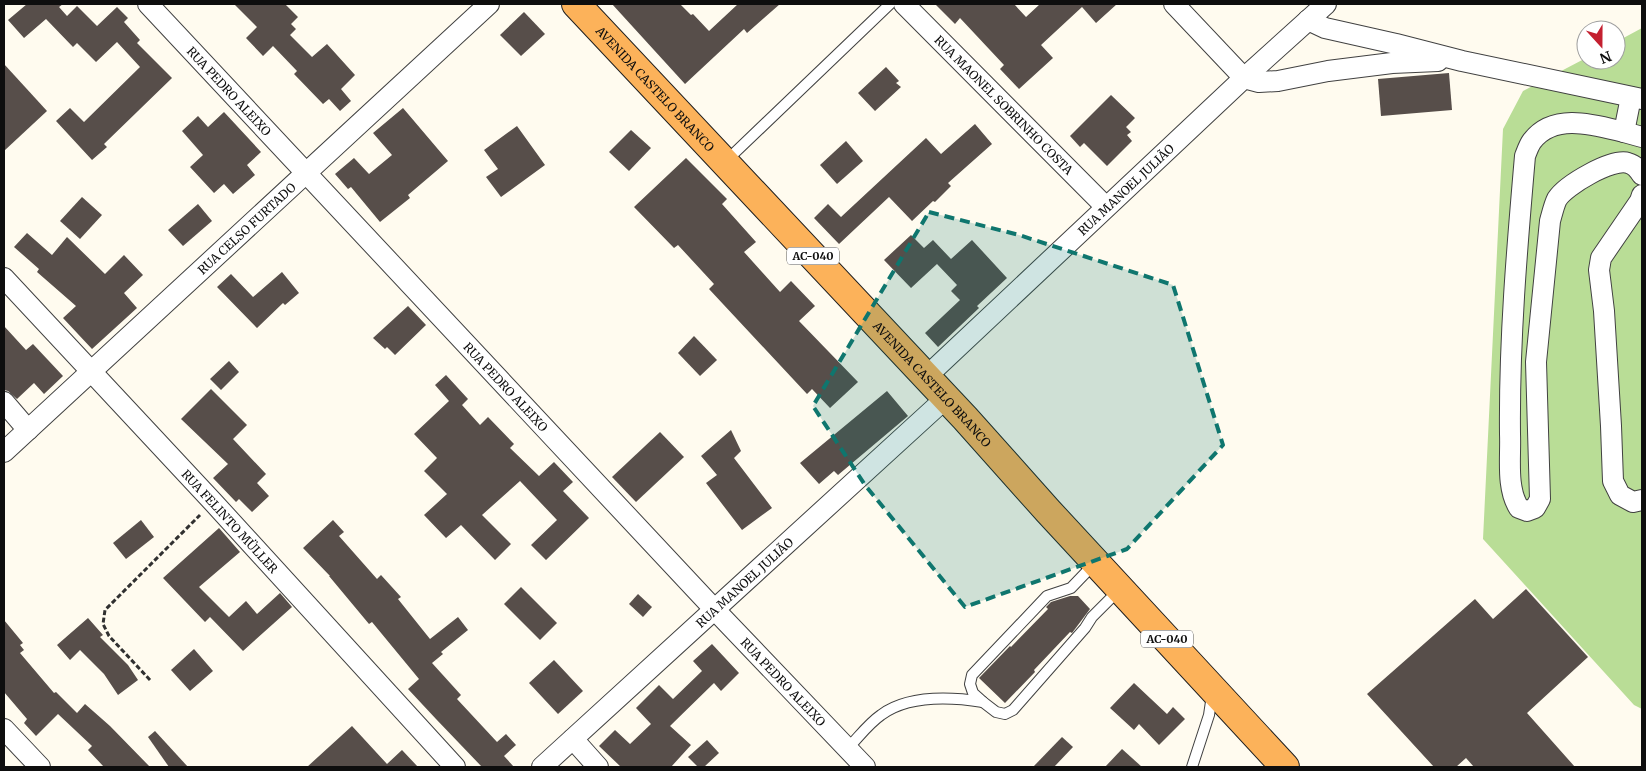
<svg xmlns="http://www.w3.org/2000/svg" width="1646" height="771" font-family="Merriweather,serif">
  <rect width="100%" height="100%" fill="#fffbef"/>
  <!-- forest -->
  <polygon fill="#b9dd96" points="1642,28 1642,709 1634,705 1483,539 1503,129 1523,91 1586,58 1586,60 1616,60 1616,42"/>
  <!-- building -->
  <g fill="#574e4a">
    <polygon points="27,4 63,4 59,7 67,16 77,6 97,26 117,7 128,18 124,22 140,40 137,43 172,78 104,144 107,147 92,160 56,121 70,108 84,122 140,67 117,42 96,62 77,43 73,47 46,19 24,38 8,20"/>
    <polygon points="234,4 285,4 298,17 291,24 296,29 290,35 312,57 327,44 355,75 341,89 351,101 340,111 329,99 323,104 294,74 297,71 273,46 263,56 246,38 257,27"/>
    <polygon points="612,4 680,4 691,15 693,14 709,31 738,4 780,4 747,33 744,29 685,84"/>
    <polygon points="935,4 1014,4 1026,17 1040,4 1117,4 1096,23 1082,7 1041,45 1053,58 1019,89 1000,69 1004,65 960,18 955,24"/>
    <polygon points="524,12 545,34 521,56 500,35"/>
    <polygon points="4,64 47,111 4,151"/>
    <polygon points="886,67 899,81 896,83 901,87 875,111 858,93"/>
    <polygon points="1449,73 1452,110 1381,116 1378,79"/>
    <polygon points="1111,95 1135,118 1126,127 1131,132 1127,135 1132,141 1107,166 1084,143 1080,147 1070,136"/>
    <polygon points="403,108 448,161 408,195 410,198 380,222 351,187 348,189 335,174 354,158 369,174 392,155 373,133"/>
    <polygon points="224,112 261,152 247,165 255,175 233,194 224,184 214,193 190,167 203,155 182,131 198,116 208,127"/>
    <polygon points="975,124 992,144 948,183 951,186 935,202 933,201 912,221 889,197 839,244 814,218 828,204 841,217 926,138 941,154"/>
    <polygon points="517,126 545,165 501,197 486,177 498,169 484,150"/>
    <polygon points="631,130 651,148 629,171 609,152"/>
    <polygon points="846,141 863,161 837,184 820,165"/>
    <polygon points="686,158 727,199 722,204 756,242 744,252 780,292 791,281 815,306 799,321 858,382 830,408 812,389 807,394 709,289 714,284 678,245 674,248 634,207"/>
    <polygon points="82,197 102,215 80,239 60,221"/>
    <polygon points="198,204 212,221 183,246 168,230"/>
    <polygon points="27,233 52,255 67,237 105,274 124,255 143,275 124,293 137,308 92,349 63,318 76,306 37,272 39,269 14,247"/>
    <polygon points="911,235 924,248 933,240 951,259 972,240 1007,278 977,306 979,308 938,347 925,333 960,300 951,291 957,285 937,264 911,288 884,260"/>
    <polygon points="282,272 299,293 285,305 283,303 257,328 217,287 231,274 253,297"/>
    <polygon points="408,306 426,325 395,355 387,347 385,349 373,338"/>
    <polygon points="4,326 26,350 33,344 63,376 44,394 34,383 17,399 8,391 4,390"/>
    <polygon points="694,336 717,360 700,376 678,353"/>
    <polygon points="229,361 239,372 221,390 210,379"/>
    <polygon points="446,375 468,399 462,405 480,425 488,417 514,444 510,448 539,476 554,462 573,482 563,491 589,518 546,560 531,545 557,520 520,481 482,515 511,544 495,560 461,525 446,538 424,515 447,494 424,471 437,458 414,434 449,401 435,385"/>
    <polygon points="211,389 247,425 233,439 266,474 257,483 269,496 252,512 239,499 236,502 213,478 228,464 181,419"/>
    <polygon points="887,391 908,416 838,475 834,471 819,484 800,463"/>
    <polygon points="731,430 741,451 734,458 772,508 742,530 706,483 717,475 701,456"/>
    <polygon points="660,432 684,457 636,502 612,477"/>
    <polygon points="141,520 154,537 126,559 113,543"/>
    <polygon points="333,520 344,532 339,536 377,579 381,575 401,597 398,599 430,639 458,617 468,630 441,652 443,654 432,663 461,695 457,699 497,742 506,734 516,745 504,756 514,767 482,767 436,719 408,689 419,679 372,622 369,624 329,576 330,576 303,548"/>
    <polygon points="219,528 240,552 199,587 229,617 246,601 257,614 280,593 292,607 243,651 210,617 205,622 163,578"/>
    <polygon points="521,587 557,623 540,640 504,604"/>
    <polygon points="1526,589 1588,657 1527,713 1575,767 1474,767 1466,758 1456,767 1434,767 1367,694 1475,599 1493,619"/>
    <polygon points="638,594 652,607 643,617 629,604"/>
    <polygon points="1070,596 1078,596 1090,609 1072,633 1070,632 1034,670 1035,672 1005,703 979,678 1010,646 1011,647 1048,609 1046,607 1051,602"/>
    <polygon points="88,618 103,635 100,637 128,665 138,680 118,695 104,674 80,650 70,660 57,645"/>
    <polygon points="4,620 23,643 20,645 24,650 20,653 54,693 56,692 77,713 85,704 110,726 150,767 104,767 88,750 92,746 58,714 36,736 24,723 27,719 4,692"/>
    <polygon points="712,644 739,673 721,691 714,683 670,726 691,745 671,767 621,767 599,746 615,730 630,744 651,724 636,708 659,685 673,699 702,671 693,661"/>
    <polygon points="194,649 213,671 190,691 171,670"/>
    <polygon points="554,660 583,691 558,714 529,683"/>
    <polygon points="1134,683 1167,714 1173,707 1185,719 1159,745 1139,724 1134,730 1110,708"/>
    <polygon points="352,726 387,764 402,750 418,767 307,767"/>
    <polygon points="155,731 188,767 169,767 148,737"/>
    <polygon points="1062,737 1073,747 1054,767 1033,767"/>
    <polygon points="707,740 719,753 704,767 698,767 688,757"/>
    <polygon points="1122,749 1142,767 1105,767"/>
  </g>
  <g fill="none" stroke-linecap="round" stroke-linejoin="round">
    <!-- service casing -->
    <g stroke="#414141" stroke-width="12">
      <g id="service">
        <polyline points="725,162 890,4"/>
        <polyline points="1095,563 1071,588 1047,596 972,675 970,684 973,693 983,702 996,712 1005,714 1013,710 1085,628 1092,617 1119,590"/>
        <path d="M847 749C858 738 868 724 881 715 908 695 951 697 983 702"/>
        <polyline points="1192,767 1209,715 1212,695"/>
      </g>
    </g>
    <!-- minor casing -->
    <g stroke="#414141" stroke-width="22">
      <g id="minor">
        <path id="s1" d="M148 4 715 610 865 767"/>
        <path id="s2" d="M904 4 1106 207"/>
        <polyline points="1174,4 1244,78 1259,82 1278,81 1328,71 1392,63 1438,61"/>
        <polyline points="1308,20 1325,28 1396,44 1462,61 1642,99"/>
        <polyline points="1631,97 1624,132 1642,137"/>
        <path d="M1624 132C1595 125 1554 112 1532 141 1529 145 1527 151 1525 156 1517 248 1509 341 1510 434 1511 457 1506 488 1519 508L1527 511 1535 508 1540 499 1536 362 1550 221C1552 214 1554 205 1557 199 1566 185 1612 158 1628 163 1635 165 1638 169 1642 175"/>
        <polyline points="1642,195 1640,201 1601,258 1599,270 1604,311 1611,426 1613,481 1620,495 1633,502 1642,500"/>
        <path id="s3" d="M4 278 213 502 455 767"/>
        <path id="s4" d="M926 377 1244 78 1326 4"/>
        <polyline points="4,402 28,430"/>
        <path id="s5" d="M4 452 489 4"/>
        <polyline points="4,729 40,767"/>
        <polyline points="573,739 598,767"/>
        <path id="s6" d="M542 767 946 398"/>
      </g>
    </g>
    <!-- trunk casing -->
    <g stroke="#1f1f1f" stroke-width="30">
      <g id="trunk">
        <path id="s7" d="M576 4 965 418 1048 511 1285 767"/>
      </g>
    </g>
    <!-- path -->
    <polyline stroke="#303030" stroke-width="3" stroke-dasharray="5 2.5" stroke-linecap="butt" points="150,680 109,636 103,624 105,610 200,515"/>
    <!-- service -->
    <use href="#service" stroke="#fff" stroke-width="10"/>
    <!-- minor -->
    <use href="#minor" stroke="#fff" stroke-width="20"/>
    <!-- trunk -->
    <use href="#trunk" stroke="#fcb25a" stroke-width="28"/>
  </g>
  <!-- marked area -->
  <path fill="#0f766e" fill-opacity="0.2" stroke="#0f766e" stroke-width="4" stroke-dasharray="10 6" stroke-linejoin="round" d="M929 212 1019 235 1173 285 1223 445 1127 549 965 607 865 485 813 406Z"/>
  <g text-anchor="middle" dominant-baseline="central" stroke-width="5" stroke-linejoin="round" paint-order="stroke">
    <!-- shield labels -->
    <g fill="#fff" stroke="#565656" stroke-width="1">
      <rect x="787" y="247.5" width="52" height="17" rx="4"/>
      <rect x="1141" y="630.5" width="52" height="17" rx="4"/>
    </g>
    <g font-size="11" font-weight="bold" fill="#0e0e0e">
      <text x="813" y="256">AC-040</text>
      <text x="1167" y="639">AC-040</text>
    </g>
    <!-- street labels -->
    <g font-size="12" fill="#0e0e0e" stroke="#fff">
      <text stroke="none"><textPath href="#s7" startOffset="116">AVENIDA CASTELO BRANCO</textPath></text>
      <text stroke="none"><textPath href="#s1" startOffset="119">RUA PEDRO ALEIXO</textPath></text>
      <text stroke="none"><textPath href="#s2" startOffset="142">RUA MAONEL SOBRINHO COSTA</textPath></text>
      <text stroke="none"><textPath href="#s4" startOffset="274">RUA MANOEL JULIÃO</textPath></text>
      <text stroke="none"><textPath href="#s5" startOffset="330">RUA CELSO FURTADO</textPath></text>
      <text stroke="none"><textPath href="#s7" startOffset="521">AVENIDA CASTELO BRANCO</textPath></text>
      <text stroke="none"><textPath href="#s1" startOffset="524">RUA PEDRO ALEIXO</textPath></text>
      <text stroke="none"><textPath href="#s3" startOffset="332">RUA FELINTO MÜLLER</textPath></text>
      <text stroke="none"><textPath href="#s6" startOffset="274">RUA MANOEL JULIÃO</textPath></text>
      <text stroke="none"><textPath href="#s1" startOffset="929">RUA PEDRO ALEIXO</textPath></text>
    </g>
  </g>
  <!-- border -->
  <rect width="1646" height="771" fill="none" stroke="#0e0e0e" stroke-width="10"/>
  <!-- north arrow -->
  <g transform="translate(1601 45) rotate(159)"><circle r="24" fill="#ffffff" stroke="#9f9f9f"/>
  <path d="M0-4L9 19L0 12L-9 19Z" fill="#c42030"/>
  <text y="-8" font-size="14" font-weight="bold" text-anchor="middle" fill="#0e0e0e">N</text>
  </g>
</svg>
